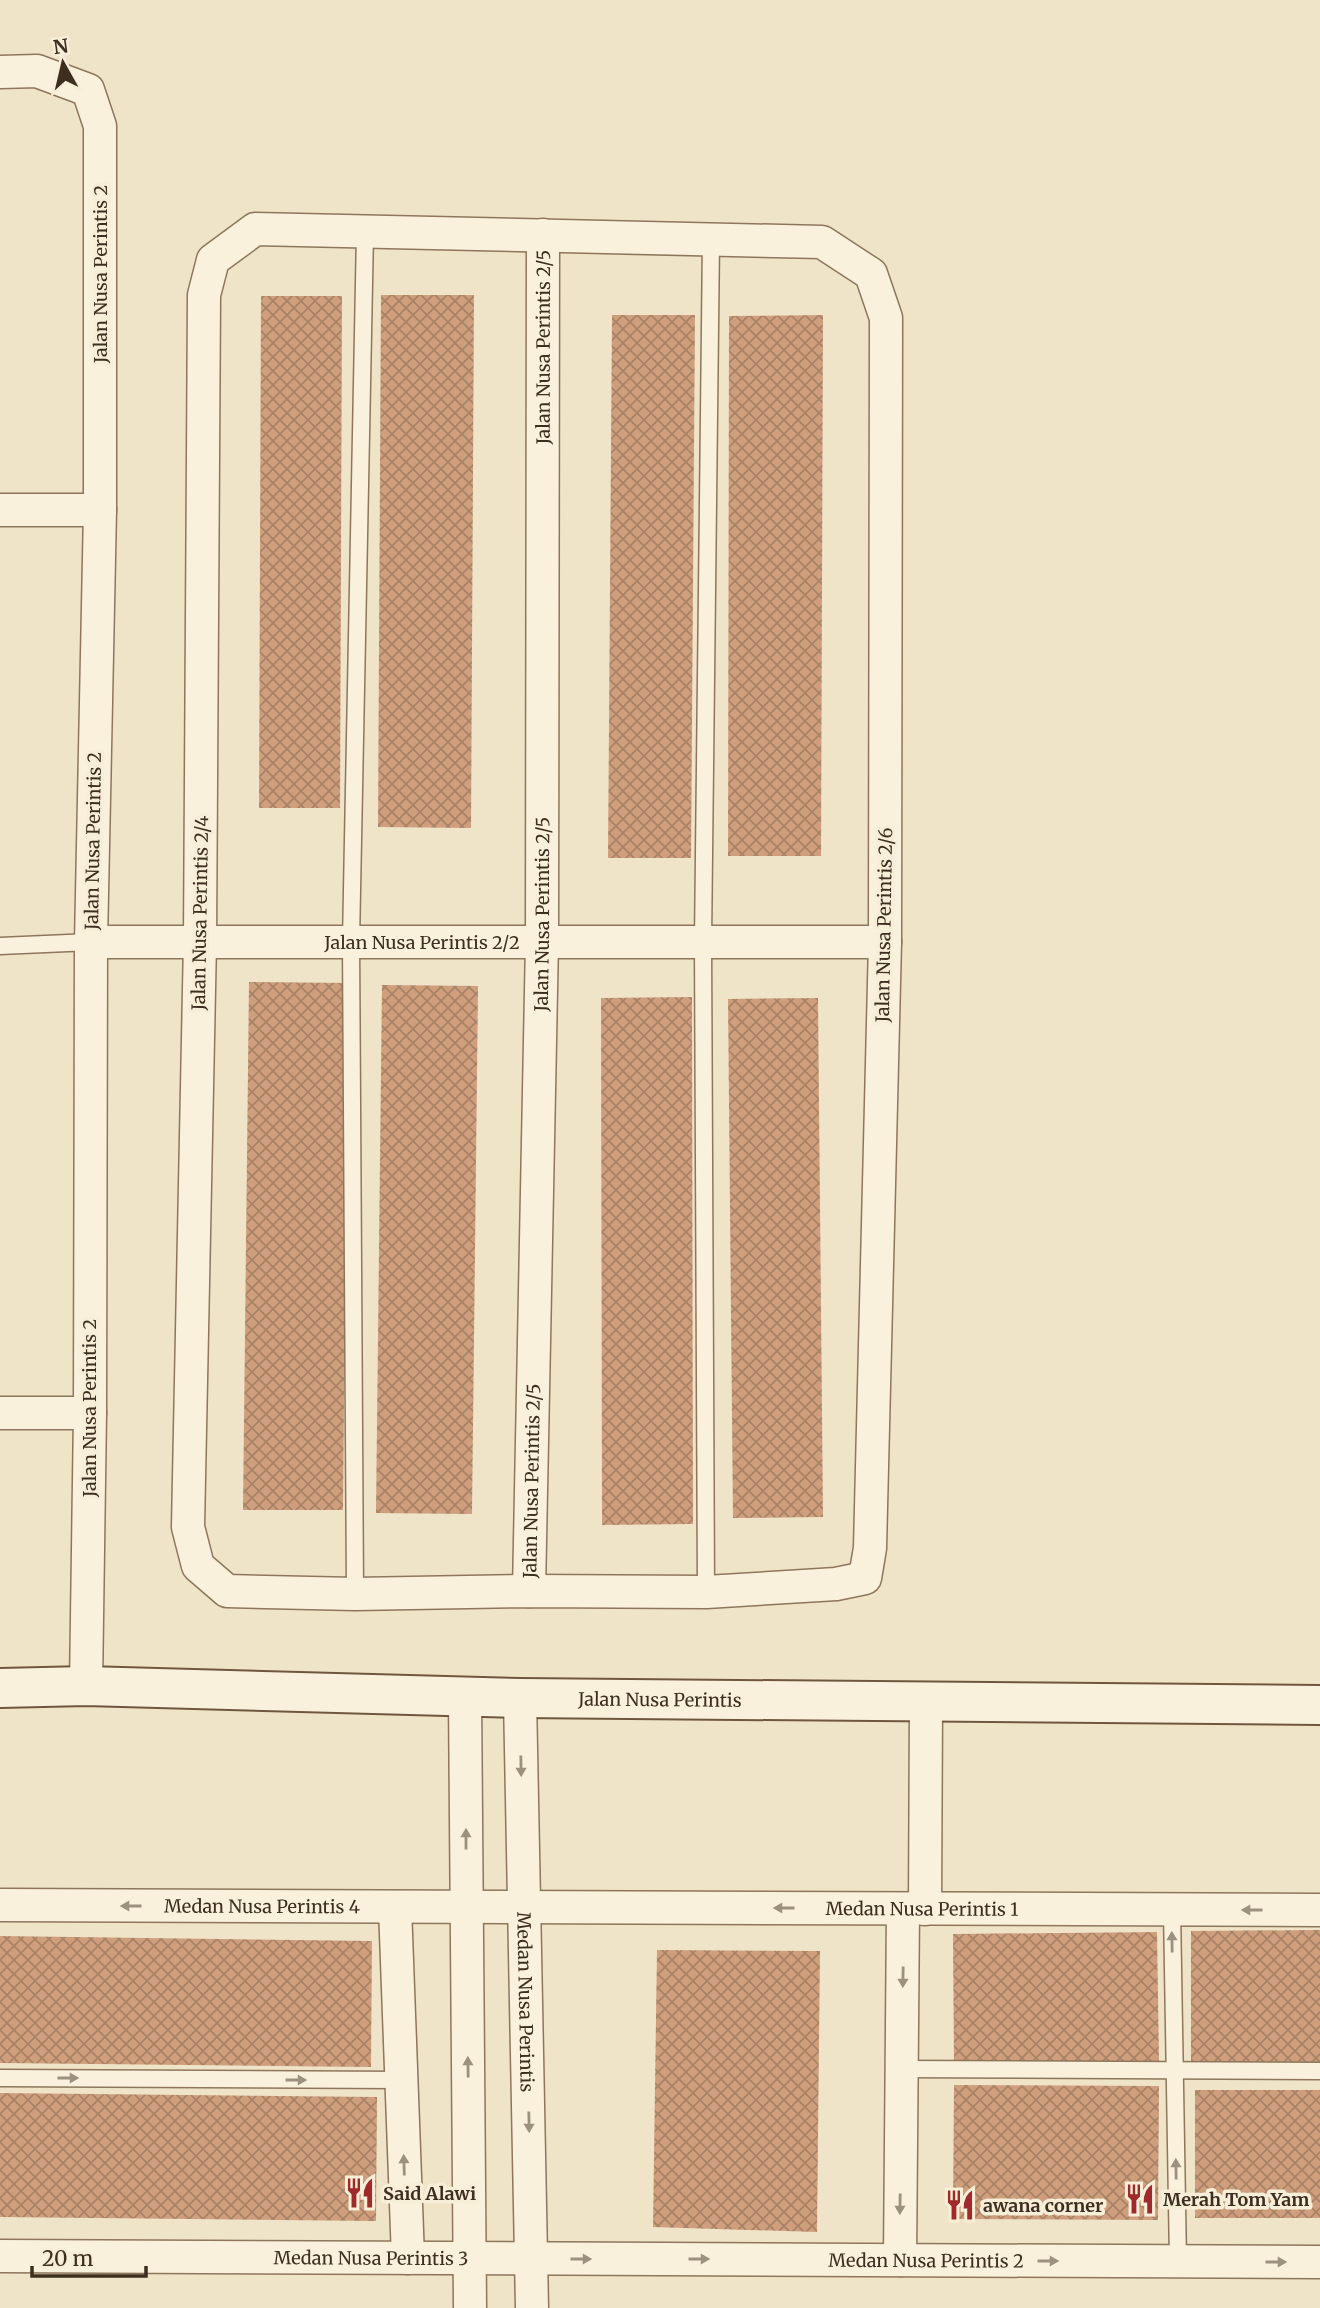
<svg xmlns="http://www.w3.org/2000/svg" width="1320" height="2308" font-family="Merriweather,serif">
  <defs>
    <pattern id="building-cross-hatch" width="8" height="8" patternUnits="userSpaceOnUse" patternTransform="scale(1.75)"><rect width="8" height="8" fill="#cf9f7d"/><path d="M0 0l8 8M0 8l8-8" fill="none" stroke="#a98266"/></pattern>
  </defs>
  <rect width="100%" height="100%" fill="#f0e4c8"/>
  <!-- building -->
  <g fill="url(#building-cross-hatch)">
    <polygon points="381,295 474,295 471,828 378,827"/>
    <polygon points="261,296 342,296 340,808 259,808"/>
    <polygon points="612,315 695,315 691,858 608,858"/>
    <polygon points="823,315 821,856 728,856 729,316"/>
    <polygon points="249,982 348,983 343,1510 243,1510"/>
    <polygon points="382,985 478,986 472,1514 376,1513"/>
    <polygon points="692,997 693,1524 602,1525 601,998"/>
    <polygon points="818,998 823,1517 733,1518 728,999"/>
    <polygon points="1320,1930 1320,2067 1191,2067 1191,1931"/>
    <polygon points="1157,1932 1159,2061 954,2062 953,1934"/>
    <polygon points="0,1936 372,1941 371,2067 0,2063"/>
    <polygon points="657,1950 820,1951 817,2232 653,2227"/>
    <polygon points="954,2085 1159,2086 1158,2220 953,2219"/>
    <rect x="1195" y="2090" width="125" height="128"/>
    <polygon points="0,2093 377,2097 376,2221 0,2217"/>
  </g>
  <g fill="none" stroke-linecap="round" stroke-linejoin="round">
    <!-- lane casing -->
    <g stroke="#8d765c" stroke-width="19">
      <g id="lane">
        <polyline points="0,946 91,942"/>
        <polyline points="706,1592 703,942 711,239"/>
        <polyline points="355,1594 351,941 365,232"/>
        <polyline points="1172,1910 1178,2262"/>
        <polyline points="902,2069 1320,2071"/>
        <polyline points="0,2078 401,2080"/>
      </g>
    </g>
    <!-- street casing -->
    <g stroke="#8d765c" stroke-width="35">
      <g id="street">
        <polyline points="0,72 37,71 88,90 100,126 100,510 91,942 90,1413 86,1686"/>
        <polygon points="255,229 822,242 871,274 886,318 885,942 870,1548 865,1578 836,1584 706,1592 529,1591 355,1594 227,1591 198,1566 188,1527 200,941 204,295 213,260"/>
        <polyline points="0,510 100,510"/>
        <path id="s1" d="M91 942H885"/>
        <polyline points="0,1413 90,1413"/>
        <path id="s2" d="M529 1591 542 941 543 235"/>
        <polyline points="465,1696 470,2308"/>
        <path id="s3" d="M520 1698 532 2308"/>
        <path id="s4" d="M0 1905 1320 1910"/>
        <polyline points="395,1907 408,2258"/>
        <polyline points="925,1909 926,1703"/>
        <path id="s5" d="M0 2256 1320 2262"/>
        <polyline points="900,2260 903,1909"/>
      </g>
    </g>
    <!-- secondary casing -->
    <g stroke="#6f573f" stroke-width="42">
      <g id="secondary">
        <path id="s6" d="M0 1688 86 1686 520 1698 1320 1705"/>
      </g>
    </g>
    <!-- lane -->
    <use href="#lane" stroke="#faf1dc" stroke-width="16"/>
    <!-- street -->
    <use href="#street" stroke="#faf1dc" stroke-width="32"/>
    <!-- secondary -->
    <use href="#secondary" stroke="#faf1dc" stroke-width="38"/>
  </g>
  <!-- one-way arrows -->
  <defs><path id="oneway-solid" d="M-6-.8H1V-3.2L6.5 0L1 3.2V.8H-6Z" transform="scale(1.75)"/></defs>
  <g fill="#9c907e">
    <use href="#oneway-solid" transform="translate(521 1766) rotate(89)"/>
    <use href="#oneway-solid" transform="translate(466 1839) rotate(-90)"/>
    <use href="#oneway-solid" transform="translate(131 1906) rotate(-180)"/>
    <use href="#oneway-solid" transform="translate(784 1908) rotate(-180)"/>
    <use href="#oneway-solid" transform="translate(1252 1910) rotate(-180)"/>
    <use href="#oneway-solid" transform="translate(1172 1942) rotate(-91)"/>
    <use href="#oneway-solid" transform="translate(903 1977) rotate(91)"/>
    <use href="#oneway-solid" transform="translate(468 2067) rotate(-91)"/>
    <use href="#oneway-solid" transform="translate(68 2078)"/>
    <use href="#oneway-solid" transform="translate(296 2080)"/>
    <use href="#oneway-solid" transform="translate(529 2122) rotate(89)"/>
    <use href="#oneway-solid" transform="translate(404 2165) rotate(-92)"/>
    <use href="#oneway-solid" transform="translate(1176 2169) rotate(-91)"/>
    <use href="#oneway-solid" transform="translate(900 2204) rotate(91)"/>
    <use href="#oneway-solid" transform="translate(581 2259)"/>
    <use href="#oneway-solid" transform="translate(699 2259)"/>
    <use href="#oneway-solid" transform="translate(1048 2261)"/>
    <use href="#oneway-solid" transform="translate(1276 2262)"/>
  </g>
  <!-- icons -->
  <defs>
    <g id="restaurant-bare" transform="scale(2.415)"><path d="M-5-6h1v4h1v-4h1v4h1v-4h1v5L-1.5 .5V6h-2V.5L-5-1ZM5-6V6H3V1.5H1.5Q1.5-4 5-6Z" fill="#9e2a2b" stroke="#f7eed8" stroke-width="2.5" paint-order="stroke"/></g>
  </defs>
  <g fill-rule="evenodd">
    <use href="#restaurant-bare" x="360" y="2193"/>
    <use href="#restaurant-bare" x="1140" y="2199"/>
    <use href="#restaurant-bare" x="960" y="2205"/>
  </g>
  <g text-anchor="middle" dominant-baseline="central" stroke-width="7" stroke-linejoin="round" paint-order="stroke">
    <!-- street labels -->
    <g font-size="18" fill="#3d2e20" stroke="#f7eed8">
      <text transform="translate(100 274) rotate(-90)">Jalan Nusa Perintis 2</text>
      <text stroke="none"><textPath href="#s2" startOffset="1244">Jalan Nusa Perintis 2/5</textPath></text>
      <text transform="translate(93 841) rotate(-89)">Jalan Nusa Perintis 2</text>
      <text transform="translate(200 913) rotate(-89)">Jalan Nusa Perintis 2/4</text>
      <text stroke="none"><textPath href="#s2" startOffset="677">Jalan Nusa Perintis 2/5</textPath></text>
      <text transform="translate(884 925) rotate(-89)">Jalan Nusa Perintis 2/6</text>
      <text stroke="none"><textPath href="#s1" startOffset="331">Jalan Nusa Perintis 2/2</textPath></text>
      <text transform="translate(89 1408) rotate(-90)">Jalan Nusa Perintis 2</text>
      <text stroke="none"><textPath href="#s2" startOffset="110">Jalan Nusa Perintis 2/5</textPath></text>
      <text stroke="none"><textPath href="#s6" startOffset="660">Jalan Nusa Perintis</textPath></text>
      <text stroke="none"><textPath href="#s4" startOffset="262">Medan Nusa Perintis 4</textPath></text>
      <text stroke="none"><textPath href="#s4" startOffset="922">Medan Nusa Perintis 1</textPath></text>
      <text stroke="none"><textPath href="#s3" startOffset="304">Medan Nusa Perintis</textPath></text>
      <text stroke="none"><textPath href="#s5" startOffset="371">Medan Nusa Perintis 3</textPath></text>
      <text stroke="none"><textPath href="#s5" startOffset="926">Medan Nusa Perintis 2</textPath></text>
    </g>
    <!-- poi labels -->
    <g font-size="18" font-weight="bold" fill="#3d2e20" stroke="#f7eed8" text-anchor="start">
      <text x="383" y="2193">Said Alawi</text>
      <text x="1163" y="2199">Merah Tom Yam</text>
      <text x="983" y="2205">awana corner</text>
    </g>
  </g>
  <!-- north arrow -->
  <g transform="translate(63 63) rotate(352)" stroke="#f7eed8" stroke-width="5" paint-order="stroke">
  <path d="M0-5L12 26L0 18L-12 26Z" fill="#3d2e20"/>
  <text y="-10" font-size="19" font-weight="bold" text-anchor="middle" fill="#3d2e20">N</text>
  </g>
  <!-- scale -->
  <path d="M32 2266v10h114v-10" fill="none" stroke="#3d2e20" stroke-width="3.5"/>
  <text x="42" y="2266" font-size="21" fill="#3d2e20" stroke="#f7eed8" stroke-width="5" paint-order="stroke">20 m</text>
</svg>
